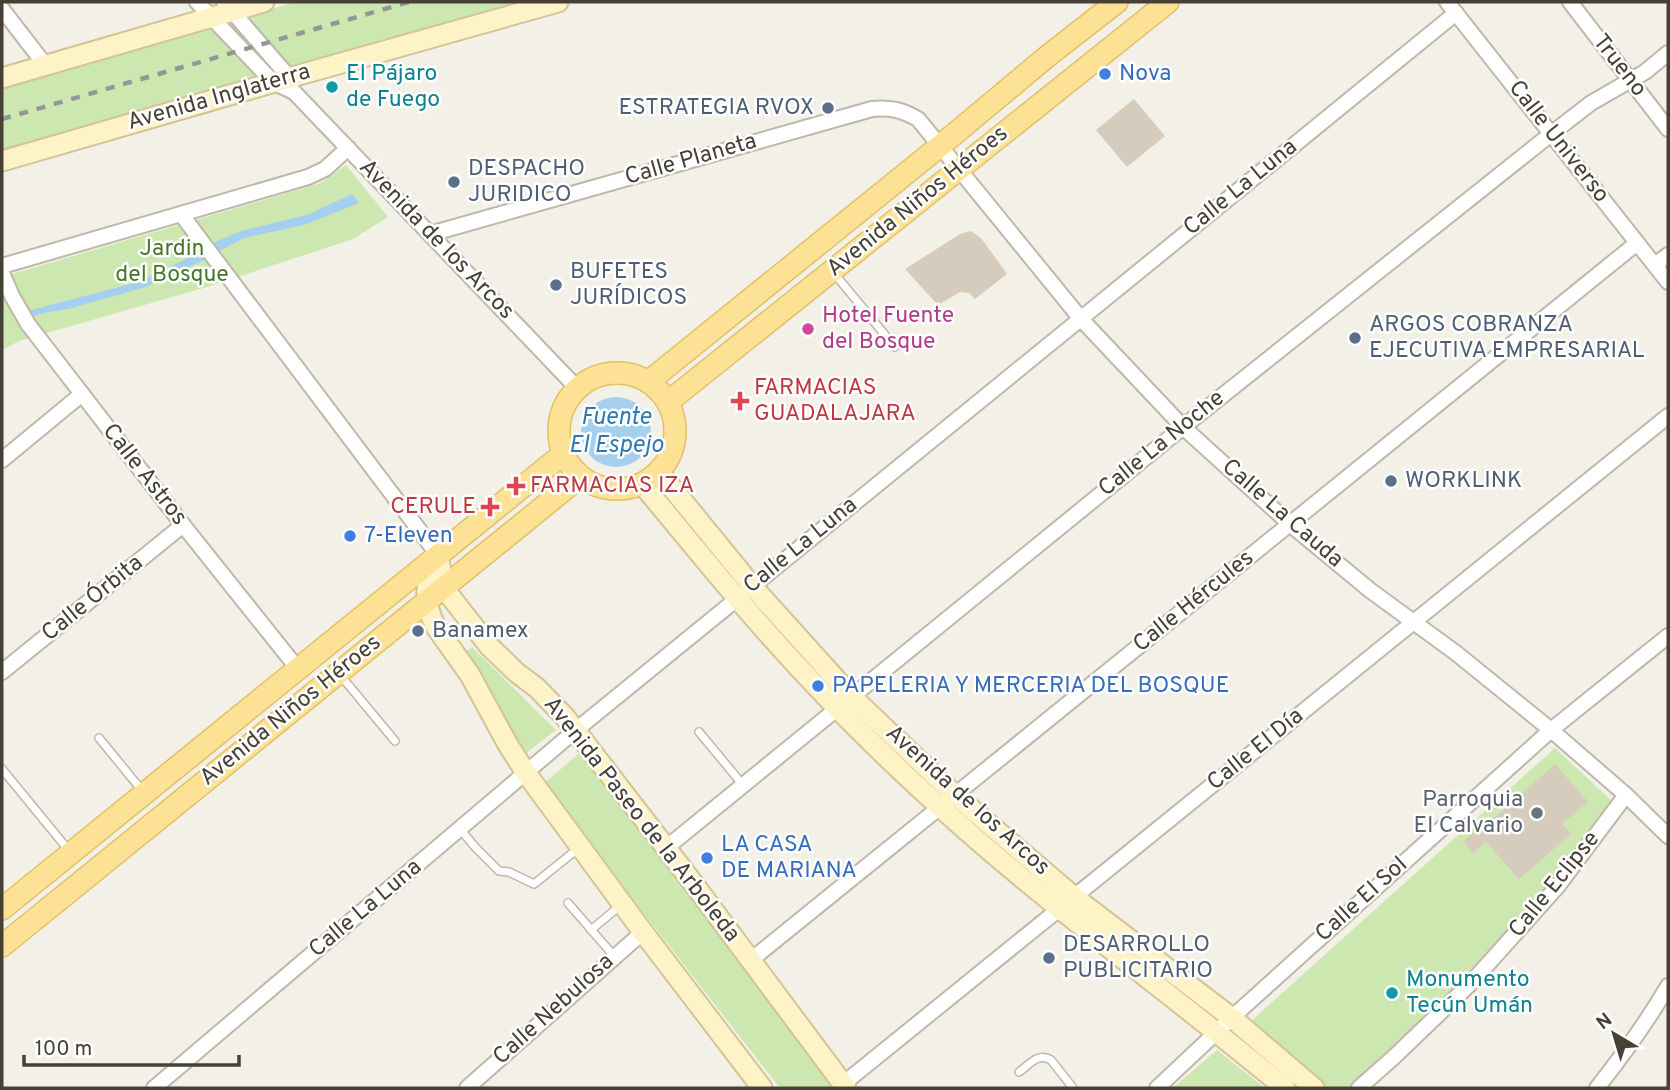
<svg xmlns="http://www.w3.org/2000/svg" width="1670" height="1090" font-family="Overpass,sans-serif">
  <rect width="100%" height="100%" fill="#f3f0e7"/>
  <!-- green -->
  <g fill="#cde7b0">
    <polygon points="296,2 514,2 2,151 2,86"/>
    <polygon points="346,165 388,217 353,239 207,287 19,341 2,350 2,277 321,183"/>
    <polygon points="472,647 556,730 525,754 465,653"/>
    <polygon points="1555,748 1613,802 1546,888 1426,1018 1348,1088 1328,1088 1250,1022"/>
    <polygon points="582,751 837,1088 780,1088 543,784"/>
    <polygon points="1217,1050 1265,1088 1173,1088"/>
  </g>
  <!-- water -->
  <g fill="#a4cfef">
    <polygon points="352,194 359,203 304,225 244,238 219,251 214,249 215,242 241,231 307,215"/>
    <polygon points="206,252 204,260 143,288 68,309 44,313 28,318 24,312 138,282 199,253"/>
    <circle cx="616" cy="432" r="35"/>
  </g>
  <!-- building -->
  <g fill="#d5ccbd">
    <polygon points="1134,99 1165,136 1127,167 1096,130"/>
    <polygon points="971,231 981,238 1007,274 975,299 969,293 960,292 938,305 905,269 960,234"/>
    <polygon points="1555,764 1588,802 1562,824 1571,834 1519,879 1486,842 1473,853 1463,842 1474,832 1476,834"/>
  </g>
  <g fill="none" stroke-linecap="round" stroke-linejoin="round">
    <!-- lane casing -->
    <g stroke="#bfb8aa" stroke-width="10">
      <g id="lane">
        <polyline points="833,272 895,347"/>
        <polyline points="341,676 395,741"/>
        <polyline points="699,732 743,785"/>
        <polyline points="99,738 144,793"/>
        <polyline points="2,769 70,852"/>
        <polyline points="460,829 475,847 499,871 509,872 534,884 580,847"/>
        <polyline points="568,903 614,956"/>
        <polyline points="591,930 622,904"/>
        <path d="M1019 1072C1029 1065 1038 1052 1051 1060L1073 1088"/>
      </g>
    </g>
    <!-- street casing -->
    <g stroke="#bfb8aa" stroke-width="18">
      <g id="street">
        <polyline points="197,2 273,82 294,92 577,388"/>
        <polyline points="224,2 289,77 291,84"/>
        <polyline points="1447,2 1668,282"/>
        <polyline points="1570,2 1668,129"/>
        <polyline points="2,9 46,66"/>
        <polyline points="181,214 438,555"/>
        <path d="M430 234 872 109C890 107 902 110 918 119L1081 319 1183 427 1290 524 1331 558 1371 591 1456 653 1551 730 1626 795 1668 836"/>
        <polyline points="1655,265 1668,255"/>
        <polyline points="2,266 308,177 325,169 348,148"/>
        <polyline points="2,273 12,296 28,324 183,525 298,669"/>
        <polyline points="2,460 82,394"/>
        <polyline points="2,672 183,525"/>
        <polyline points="666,848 1183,427 1551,134 1591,103 1645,72 1668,53"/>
        <polyline points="751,960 1637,243"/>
        <polyline points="843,1084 1668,416"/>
        <polyline points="154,1088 576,730 1456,13"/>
        <polyline points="467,1088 643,932"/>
        <polyline points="1157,1088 1238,1012 1551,730 1668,636"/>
        <polyline points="1359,1088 1395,1056 1470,984 1557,887 1626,795"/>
        <path d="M1597 1088C1623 1055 1647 1022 1668 986"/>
      </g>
    </g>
    <!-- secondary casing -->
    <g stroke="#d3c498" stroke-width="23">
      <g id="secondary">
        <polyline points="2,78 264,2"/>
        <polyline points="2,161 306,73 558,2"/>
        <polyline points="659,472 752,586 852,697 955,795 1074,897 1232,1018 1314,1088"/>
        <path d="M642 484C674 522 705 561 737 598 800 672 868 742 940 807 1050 907 1171 993 1285 1088"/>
        <polyline points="438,555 444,587 450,596 489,646 517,673 537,688 565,717 687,875 846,1088"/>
        <path d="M438 556C425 582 422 600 436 627L470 675 507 743 526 773 643 932 762 1088"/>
      </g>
    </g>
    <!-- primary casing -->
    <g stroke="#e2c066" stroke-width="24">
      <g id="primary">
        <circle cx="617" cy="431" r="58"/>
        <polyline points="648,382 940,146 1049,55 1117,2"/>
        <polyline points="668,402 1168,2"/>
        <polyline points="2,909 563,454"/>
        <polyline points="2,946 580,477"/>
      </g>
    </g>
    <!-- lane -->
    <use href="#lane" stroke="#fff" stroke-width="7"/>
    <!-- street -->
    <use href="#street" stroke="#fff" stroke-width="14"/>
    <!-- secondary -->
    <use href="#secondary" stroke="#fef2c7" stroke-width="19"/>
    <!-- primary -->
    <use href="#primary" stroke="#fde296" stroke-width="21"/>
    <!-- rail -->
    <polyline stroke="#969696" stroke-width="4.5" stroke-dasharray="9 9" stroke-linecap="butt" points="2,119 409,2"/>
  </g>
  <!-- markers -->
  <g fill="#3f7fe0" stroke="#fff" stroke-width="2.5">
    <circle cx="1105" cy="74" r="7"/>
    <circle cx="350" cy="536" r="7"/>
    <circle cx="818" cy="686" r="7"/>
    <circle cx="707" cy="858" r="7"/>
  </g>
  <g fill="#0f9aa8" stroke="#fff" stroke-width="2.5">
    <circle cx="332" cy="87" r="7"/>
    <circle cx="1392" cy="993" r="7"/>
  </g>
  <g fill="#5c6f8a" stroke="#fff" stroke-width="2.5">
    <circle cx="828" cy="108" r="7"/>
    <circle cx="454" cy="182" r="7"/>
    <circle cx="556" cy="285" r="7"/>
    <circle cx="1355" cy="338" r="7"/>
    <circle cx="1391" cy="481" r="7"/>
    <circle cx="418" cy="631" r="7"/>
    <circle cx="1049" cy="958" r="7"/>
  </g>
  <circle fill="#d1479c" stroke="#fff" stroke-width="2.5" cx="808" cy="329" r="7"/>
  <g fill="#e0444e" stroke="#fff" stroke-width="2.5">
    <path d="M736.5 390.5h7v7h7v7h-7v7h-7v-7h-7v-7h7z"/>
    <path d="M512.5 475.5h7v7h7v7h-7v7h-7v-7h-7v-7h7z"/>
    <path d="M486.5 496.5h7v7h7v7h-7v7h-7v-7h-7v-7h7z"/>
  </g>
  <circle fill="#6b7280" stroke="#fff" stroke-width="2.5" cx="1537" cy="813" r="7"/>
  <g text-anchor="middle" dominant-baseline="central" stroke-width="5" stroke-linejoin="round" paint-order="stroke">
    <!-- street labels -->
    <g font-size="23" fill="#464036" stroke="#fff">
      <text transform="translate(1619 66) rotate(52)">Trueno</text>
      <text transform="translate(219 98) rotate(-16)">Avenida Inglaterra</text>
      <text transform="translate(1558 142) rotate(52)">Calle Universo</text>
      <text transform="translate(691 160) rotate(-16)">Calle Planeta</text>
      <text transform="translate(1241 188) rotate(-39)">Calle La Luna</text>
      <text transform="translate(918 202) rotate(-39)">Avenida Niños Héroes</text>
      <text transform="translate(436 240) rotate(46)">Avenida de los Arcos</text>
      <text transform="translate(1162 444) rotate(-39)">Calle La Noche</text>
      <text transform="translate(144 475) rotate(52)">Calle Astros</text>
      <text transform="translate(1282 514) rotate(41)">Calle La Cauda</text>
      <text transform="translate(801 546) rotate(-39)">Calle La Luna</text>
      <text transform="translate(93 599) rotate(-39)">Calle Órbita</text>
      <text transform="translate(1194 602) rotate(-39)">Calle Hércules</text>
      <text transform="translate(291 711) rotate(-39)">Avenida Niños Héroes</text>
      <text transform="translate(1256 750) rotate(-39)">Calle El Día</text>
      <text transform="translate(967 801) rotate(42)">Avenida de los Arcos</text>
      <text transform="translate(641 820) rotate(52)">Avenida Paseo de la Arboleda</text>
      <text transform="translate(1555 885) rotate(-51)">Calle Eclipse</text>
      <text transform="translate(1362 900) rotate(-42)">Calle El Sol</text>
      <text transform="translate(366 909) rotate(-40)">Calle La Luna</text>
      <text transform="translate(554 1010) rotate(-42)">Calle Nebulosa</text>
    </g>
    <!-- culture labels -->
    <g font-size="23" fill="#0d838f" stroke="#fff" text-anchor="start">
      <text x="346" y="74">El Pájaro<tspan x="346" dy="26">de Fuego</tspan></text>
      <text x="1406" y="980">Monumento<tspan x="1406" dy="26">Tecún Umán</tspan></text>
    </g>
    <!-- shop labels -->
    <g font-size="23" fill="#366cbe" stroke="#fff" text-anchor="start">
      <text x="1119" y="74">Nova</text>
      <text x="364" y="536">7-Eleven</text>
      <text x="832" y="686">PAPELERIA Y MERCERIA DEL BOSQUE</text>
      <text x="721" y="845">LA CASA<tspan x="721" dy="26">DE MARIANA</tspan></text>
    </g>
    <!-- service labels -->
    <g font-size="23" fill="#4e5e75" stroke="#fff" text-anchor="start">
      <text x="814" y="108" text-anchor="end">ESTRATEGIA RVOX</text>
      <text x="468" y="169">DESPACHO<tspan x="468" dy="26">JURIDICO</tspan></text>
      <text x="570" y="272">BUFETES<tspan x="570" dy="26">JURÍDICOS</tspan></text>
      <text x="1369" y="325">ARGOS COBRANZA<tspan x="1369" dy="26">EJECUTIVA EMPRESARIAL</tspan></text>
      <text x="1405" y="481">WORKLINK</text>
      <text x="432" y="631">Banamex</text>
      <text x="1063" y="945">DESARROLLO<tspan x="1063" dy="26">PUBLICITARIO</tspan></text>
    </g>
    <!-- park labels -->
    <g font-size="23" fill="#45782a" stroke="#fff">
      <text x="172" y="249">Jardin<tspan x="172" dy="26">del Bosque</tspan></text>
    </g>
    <!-- hotel labels -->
    <g font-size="23" fill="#b23c85" stroke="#fff" text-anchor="start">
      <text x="822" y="316">Hotel Fuente<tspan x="822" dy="26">del Bosque</tspan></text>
    </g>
    <!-- health labels -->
    <g font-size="23" fill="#be3a42" stroke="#fff" text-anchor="start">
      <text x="754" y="388">FARMACIAS<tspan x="754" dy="26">GUADALAJARA</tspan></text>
      <text x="530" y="486">FARMACIAS IZA</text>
      <text x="476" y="507" text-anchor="end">CERULE</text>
    </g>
    <!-- worship labels -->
    <g font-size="23" fill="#5b616d" stroke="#fff" text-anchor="end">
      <text x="1523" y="800">Parroquia<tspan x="1523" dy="26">El Calvario</tspan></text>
    </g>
    <!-- water labels -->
    <g font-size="24" font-style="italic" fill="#3077b1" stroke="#fff">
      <text x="616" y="418">Fuente<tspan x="616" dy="28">El Espejo</tspan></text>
    </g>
  </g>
  <!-- border -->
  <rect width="1670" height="1090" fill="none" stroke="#464036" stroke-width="7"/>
  <!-- north arrow -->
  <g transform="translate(1614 1034) rotate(322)" stroke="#ffffff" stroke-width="5" paint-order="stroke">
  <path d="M0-5L12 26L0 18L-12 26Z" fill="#464036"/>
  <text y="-10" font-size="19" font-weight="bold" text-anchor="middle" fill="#464036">N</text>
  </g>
  <!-- scale -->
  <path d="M24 1055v10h215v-10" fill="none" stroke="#464036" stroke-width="3.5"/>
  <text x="35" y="1055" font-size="21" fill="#464036" stroke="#ffffff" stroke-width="5" paint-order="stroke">100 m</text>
</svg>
